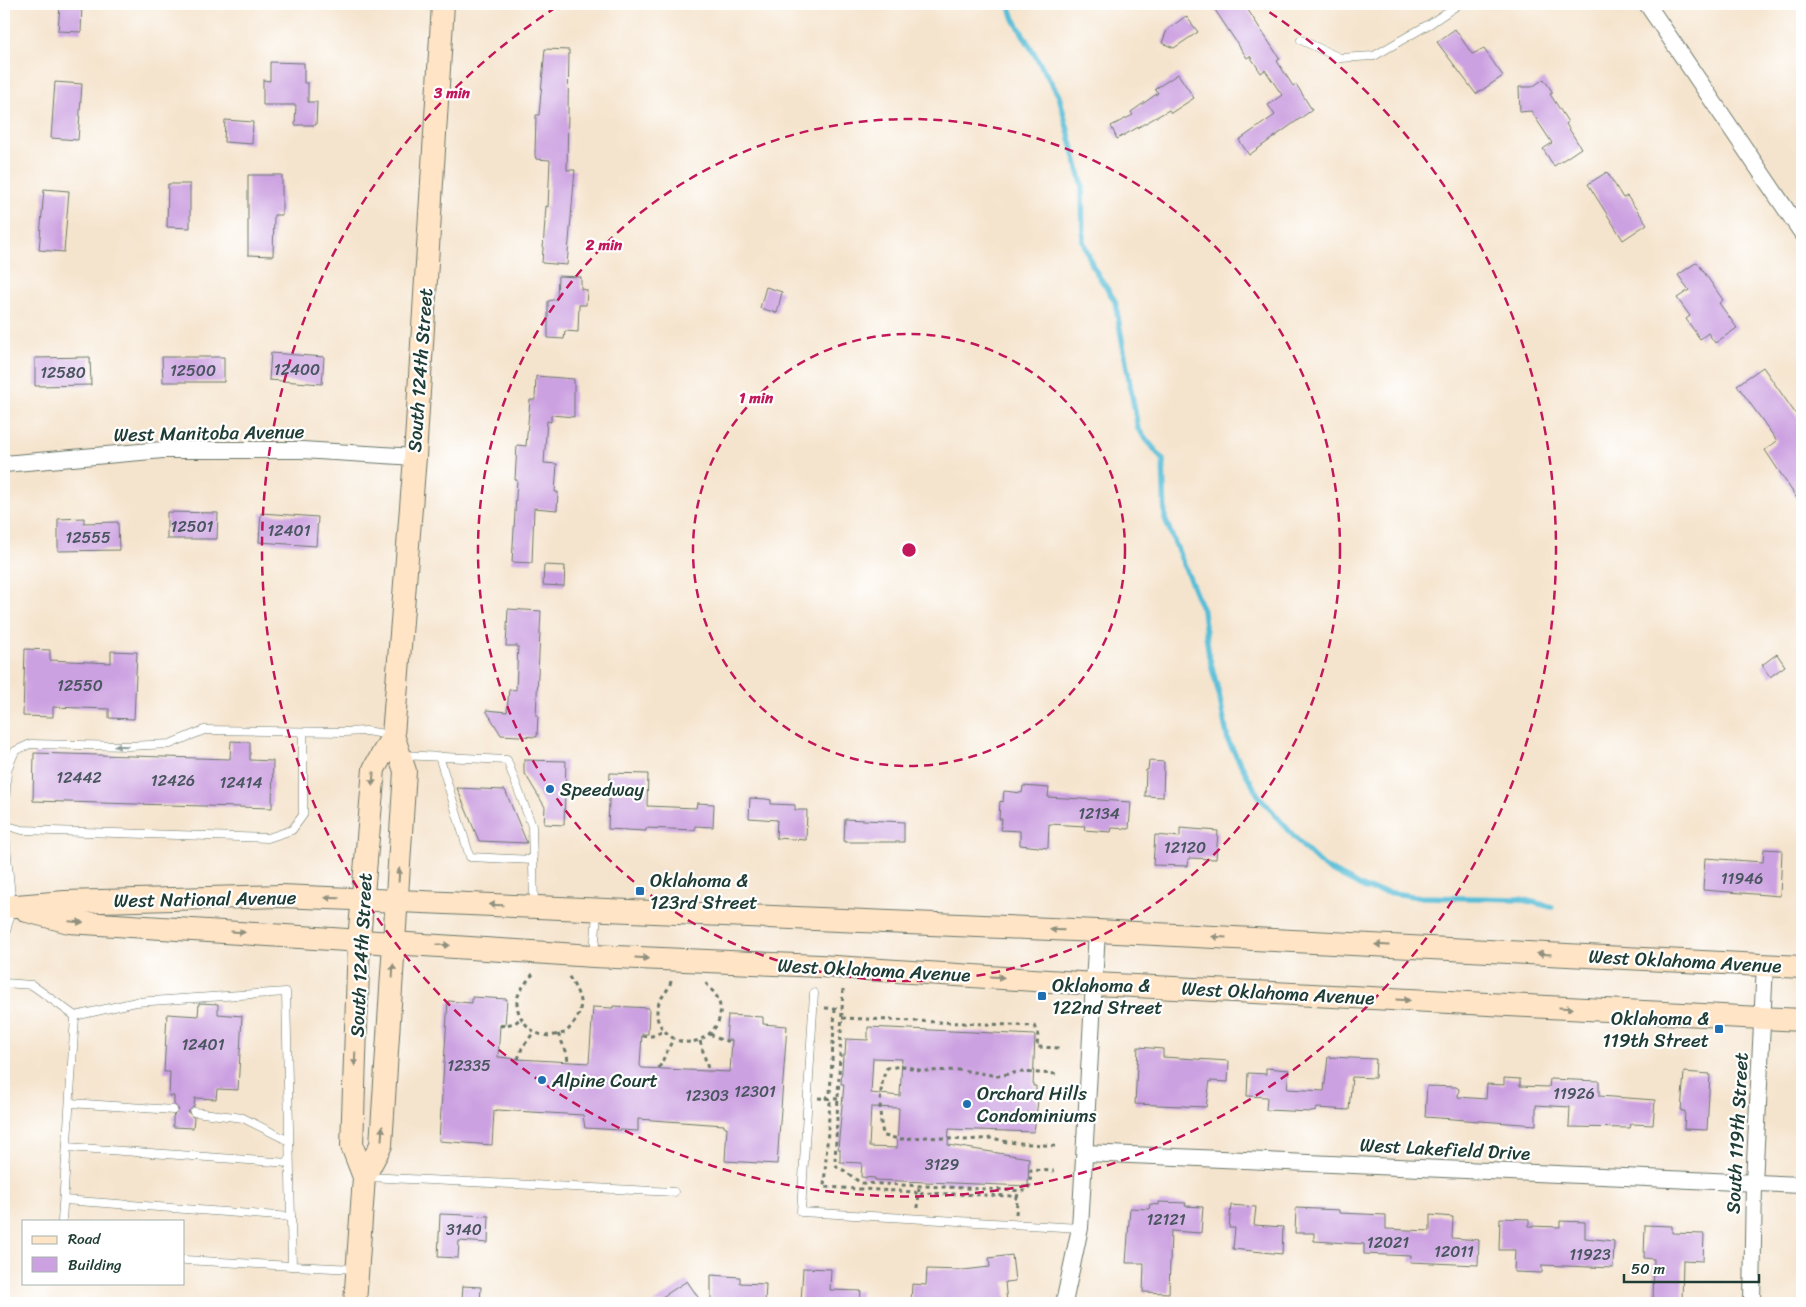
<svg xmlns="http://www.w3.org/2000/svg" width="1806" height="1307" font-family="Sriracha,sans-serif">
  <rect width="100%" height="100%" fill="#fff"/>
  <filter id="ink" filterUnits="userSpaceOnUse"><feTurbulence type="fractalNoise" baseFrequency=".02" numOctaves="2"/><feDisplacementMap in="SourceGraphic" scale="10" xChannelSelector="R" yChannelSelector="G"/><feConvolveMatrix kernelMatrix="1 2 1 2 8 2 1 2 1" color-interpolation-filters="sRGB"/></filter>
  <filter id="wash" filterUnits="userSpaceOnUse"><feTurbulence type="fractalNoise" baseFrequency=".0096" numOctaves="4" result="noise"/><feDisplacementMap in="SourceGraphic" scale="20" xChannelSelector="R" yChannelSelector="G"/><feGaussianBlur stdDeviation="1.12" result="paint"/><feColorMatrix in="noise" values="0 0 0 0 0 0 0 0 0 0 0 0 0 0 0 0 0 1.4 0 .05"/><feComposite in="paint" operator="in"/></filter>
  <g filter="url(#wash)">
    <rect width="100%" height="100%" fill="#f5e4cd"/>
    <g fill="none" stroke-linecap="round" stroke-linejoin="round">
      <!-- stream -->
      <polyline stroke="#59bed7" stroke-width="5.5" points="1009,4 1014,19 1059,96 1082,184 1083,241 1093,267 1115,301 1138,429 1163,460 1165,519 1203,611 1209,656 1219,694 1228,741 1258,795 1305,849 1324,867 1366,889 1420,897 1520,899 1552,907"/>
    </g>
    <g id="blocks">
      <!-- building -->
      <g fill="#cca1e1" fill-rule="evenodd">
        <polygon points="60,4 82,4 81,32 58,31"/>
        <polygon points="1211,4 1244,4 1280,59 1277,61 1293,86 1296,84 1312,110 1249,155 1239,140 1275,115 1268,105 1282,95 1265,70 1261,73 1250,56 1247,58"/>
        <polygon points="1186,16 1198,32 1174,48 1162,43 1167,30"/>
        <polygon points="1455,29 1472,54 1484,49 1503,76 1476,94 1437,42"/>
        <polygon points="545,49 569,50 567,170 575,170 567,265 542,263 546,206 548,207 550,160 536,159 535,155 536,115 539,115"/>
        <polygon points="270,62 304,63 304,83 308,83 308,102 317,102 316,125 295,125 296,105 263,105 263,80 270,81"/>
        <polygon points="1178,74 1194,98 1171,113 1169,110 1117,139 1111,126 1133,115 1131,112 1158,93 1155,89"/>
        <polygon points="1544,79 1553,93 1550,94 1568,122 1566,124 1581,148 1554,166 1543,149 1552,143 1531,111 1520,112 1519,87 1532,87"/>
        <polygon points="55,82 82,84 78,140 51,138"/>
        <polygon points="225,120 253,122 252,144 224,142"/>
        <polygon points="1607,172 1623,198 1627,196 1647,224 1623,240 1588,184"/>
        <polygon points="248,175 282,175 282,215 274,215 273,256 248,255"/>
        <polygon points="168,184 190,184 190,228 167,227"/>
        <polygon points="44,189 69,191 64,252 39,250"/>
        <polygon points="1697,262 1723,300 1719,303 1737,328 1715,343 1708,333 1700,339 1686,319 1690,316 1677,298 1689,290 1678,275"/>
        <polygon points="558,276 581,277 581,289 587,290 586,305 579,305 578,332 565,331 564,339 548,338 548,301 557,299"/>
        <polygon points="766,287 782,292 777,313 760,308"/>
        <polygon points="271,353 324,357 322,384 269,380"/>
        <polygon points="90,357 91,385 35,386 35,358"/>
        <polygon points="162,357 224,357 224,382 163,382"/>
        <polygon points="1763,367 1802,423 1802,506 1765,450 1777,441 1737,385"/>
        <polygon points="536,376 574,379 574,417 551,415 551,422 547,421 544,463 557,464 555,492 558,492 557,510 534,508 532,563 512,562 517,480 515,480 517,445 526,446 530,400 535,400"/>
        <polygon points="167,512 218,513 217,539 167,539"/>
        <polygon points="261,513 318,517 316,546 259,542"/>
        <polygon points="84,518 84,523 118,522 119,550 58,551 58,519"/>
        <polygon points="544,565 565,566 564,586 543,585"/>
        <polygon points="508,609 541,611 536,716 538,716 537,737 501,735 486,710 507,712 509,689 516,690 518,646 506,646"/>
        <polygon points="25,649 50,650 50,660 111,663 111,651 137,652 134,719 109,718 109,709 53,707 53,717 23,716"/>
        <polygon points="1777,654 1785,666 1770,677 1762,665"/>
        <polygon points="231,741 250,742 250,760 273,761 272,808 33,801 34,753 230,759"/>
        <polygon points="524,760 566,761 564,825 544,824 545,807 524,772"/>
        <polygon points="1149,761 1164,762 1163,797 1145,796 1146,770 1148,770"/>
        <polygon points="610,773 648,774 647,806 696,808 697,803 714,804 713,827 695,826 695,830 646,828 646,831 608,829"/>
        <polygon points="1023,786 1049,788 1048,797 1131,802 1129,829 1112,828 1111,832 1084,830 1085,826 1049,824 1048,848 1020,845 1020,831 1001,830 1002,819 999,819 1000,801 1003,802 1004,791 1022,793"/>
        <polygon points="457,788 505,790 527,843 479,841"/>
        <polygon points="750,798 766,799 771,800 771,804 795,805 795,810 807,810 806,840 776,838 777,820 749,818"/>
        <polygon points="845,819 904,822 904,842 844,842"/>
        <polygon points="1180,828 1218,831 1216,859 1189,858 1188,866 1153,865 1155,835 1180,837"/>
        <polygon points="1764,849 1782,850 1780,896 1703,890 1705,858 1763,862"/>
        <polygon points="472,997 507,999 505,1025 500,1025 498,1057 518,1059 589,1063 593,1007 613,1008 613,1006 649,1008 648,1034 642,1034 640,1066 642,1068 730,1072 732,1040 726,1040 728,1015 763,1017 763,1024 787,1026 777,1164 725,1161 727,1127 724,1127 724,1125 638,1119 638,1131 585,1128 583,1115 497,1110 494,1111 492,1145 439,1141 448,1001 472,1003"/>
        <polygon points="199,1003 218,1004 218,1014 242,1016 238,1090 217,1089 216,1099 195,1098 194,1106 188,1112 194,1118 193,1128 173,1127 173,1116 179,1110 174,1104 174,1096 169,1096 170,1072 164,1072 167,1014 198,1016"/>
        <path d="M868 1027 1035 1035 1033 1086H1036V1100L1038 1101 1034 1132 949 1129 948 1145 1029 1158 1028 1186 875 1180V1178L861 1177 862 1163 840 1162V1149H838L844 1084H841L843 1055H845L846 1039 868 1040ZM873 1058 902 1059 900 1096 871 1093ZM871 1107 899 1108 897 1148 869 1147Z"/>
        <polygon points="1138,1047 1163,1049 1163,1057 1229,1061 1228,1082 1210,1081 1206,1107 1135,1104"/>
        <polygon points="1328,1057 1376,1059 1375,1078 1352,1077 1349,1110 1317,1108 1316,1111 1312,1112 1266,1110 1267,1097 1247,1096 1248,1073 1266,1074 1266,1068 1289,1070 1287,1089 1324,1091"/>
        <polygon points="1684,1072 1710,1074 1707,1130 1684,1129 1685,1111 1681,1111"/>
        <polygon points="1504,1078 1520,1079 1520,1086 1549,1087 1550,1079 1599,1081 1599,1096 1655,1100 1653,1125 1631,1124 1630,1128 1569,1127 1570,1107 1536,1105 1536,1125 1425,1117 1427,1086 1456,1087 1459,1089 1458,1097 1486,1099 1487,1084 1504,1085"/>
        <polygon points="1159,1202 1186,1203 1185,1206 1203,1207 1201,1233 1171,1231 1169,1293 1143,1292 1144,1263 1126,1263 1130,1208 1149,1209 1150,1204 1159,1205"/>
        <polygon points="1231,1205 1256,1207 1254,1225 1283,1227 1282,1254 1233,1249 1235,1228 1229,1228"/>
        <polygon points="1296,1208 1339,1210 1339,1213 1386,1215 1386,1229 1430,1231 1430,1215 1453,1217 1452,1238 1479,1240 1478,1265 1410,1262 1411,1256 1364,1254 1364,1244 1314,1241 1314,1233 1295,1233"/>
        <polygon points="440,1214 489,1216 488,1243 459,1241 458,1258 438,1257"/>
        <polygon points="1500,1218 1529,1219 1529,1226 1560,1227 1560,1221 1585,1222 1585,1238 1614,1241 1613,1268 1542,1265 1542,1273 1514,1272 1515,1250 1499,1250"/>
        <polygon points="1645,1225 1672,1226 1672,1233 1704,1234 1703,1261 1683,1260 1682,1303 1653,1303 1654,1259 1644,1258"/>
        <polygon points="1012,1255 1015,1281 1005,1282 1007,1303 911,1303 912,1284 926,1285 927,1269 963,1270 990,1267 989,1258"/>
        <polygon points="803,1268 831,1269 830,1290 861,1291 860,1303 801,1303"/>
        <polygon points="711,1275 740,1277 740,1283 766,1284 765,1303 711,1303"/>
        <polygon points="687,1281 702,1303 653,1303"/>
        <polygon points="463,1286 481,1287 480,1303 466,1303 466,1299 462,1299"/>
      </g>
    </g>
  </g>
  <g filter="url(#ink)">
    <use href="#blocks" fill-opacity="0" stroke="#6a776a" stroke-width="1"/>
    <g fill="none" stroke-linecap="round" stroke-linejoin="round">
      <!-- lane casing -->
      <g stroke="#6a776a" stroke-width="9">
        <g id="lane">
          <polyline points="1301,40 1340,58 1374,56 1431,23 1459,4"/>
          <polyline points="401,755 507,760 532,826 534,904"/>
          <polyline points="439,756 470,857 533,860"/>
          <polyline points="4,824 7,770 15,751 30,744 129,746 170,744 204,730 344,732 366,731 391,735"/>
          <polyline points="4,825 22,830 268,838 292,830 303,815 303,732"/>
          <polyline points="4,825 12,907 4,940"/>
          <polyline points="594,955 597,911"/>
          <polyline points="4,983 32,985 75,1016 136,1002 286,992 292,1266 355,1269"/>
          <polyline points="814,993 801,1212 1080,1228"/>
          <polyline points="70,1103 173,1110"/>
          <polyline points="194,1112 243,1118 289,1141"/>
          <polyline points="67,1147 289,1163"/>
          <polyline points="367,1177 674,1192"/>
          <polyline points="64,1200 291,1217"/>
          <polyline points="62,1221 75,1016"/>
          <polyline points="184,1260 292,1266"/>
        </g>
      </g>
      <!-- street casing -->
      <g stroke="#6a776a" stroke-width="18">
        <g id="street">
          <polyline points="1647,4 1802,233"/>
          <polyline points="4,464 163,450 302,450 415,457"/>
          <polyline points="1086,1153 1802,1185"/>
          <polyline points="1064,1303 1080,1228 1097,931"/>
          <polyline points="1752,1303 1754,1183 1765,965"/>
        </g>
      </g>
      <!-- secondary casing -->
      <g stroke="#6a776a" stroke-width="24">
        <g id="secondary">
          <polyline points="4,907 65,902 281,896 1097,931 1802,967"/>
          <polyline points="27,911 69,922 593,956 820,966 1095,984 1802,1020"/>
          <polyline points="364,1177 381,1145 405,771 393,735 415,457 443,4"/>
          <polyline points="355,1303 364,1177 352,1146 359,940 374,769 393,735"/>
        </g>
      </g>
      <!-- path -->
      <g stroke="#6a776a" stroke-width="3" stroke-dasharray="4 4" stroke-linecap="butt">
        <path d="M533 974C528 980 521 988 518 996 513 1012 527 1031 542 1035 549 1037 558 1034 565 1033 587 1011 583 1000 568 975"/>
        <path d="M671 981C668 994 656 998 657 1015 657 1023 663 1030 669 1035 693 1056 732 1027 717 997 714 992 709 987 705 982"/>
        <path d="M843 989 835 1161 837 1167C848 1171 854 1180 862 1183L1026 1191 1030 1185 1031 1170 1054 1171"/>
        <polyline points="825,1008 842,1009"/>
        <polyline points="835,1009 830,1094 826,1098 830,1102 824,1187 915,1192 919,1196 923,1193 1014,1196 1017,1199"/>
        <polyline points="842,1018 1034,1026 1038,1032 1037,1047 1060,1048"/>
        <polyline points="500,1026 515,1023 521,1018"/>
        <polyline points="558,1034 567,1053 568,1063"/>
        <polyline points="710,1034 721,1040 732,1042"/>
        <polyline points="642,1036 652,1036 664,1031"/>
        <polyline points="700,1041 709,1072"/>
        <polyline points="518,1059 522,1048 534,1032"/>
        <polyline points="659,1068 673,1039"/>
        <polyline points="818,1098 838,1099"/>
        <path d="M1055 1146 1007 1142 993 1138 965 1140 927 1137 900 1139 884 1136C878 1121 879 1082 887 1068L903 1066 923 1071 961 1070 998 1076 1018 1072 1059 1074"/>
        <polyline points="918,1208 919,1186"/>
        <polyline points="1016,1214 1018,1190"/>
      </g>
      <!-- lane -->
      <use href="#lane" stroke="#fff" stroke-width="8"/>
      <!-- street -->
      <use href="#street" stroke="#fff" stroke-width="16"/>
      <!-- secondary -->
      <use href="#secondary" stroke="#ffe4c6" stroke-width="22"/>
    </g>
    <!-- one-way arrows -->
    <defs><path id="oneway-solid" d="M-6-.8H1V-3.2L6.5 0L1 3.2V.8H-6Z" transform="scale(1.25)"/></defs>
    <use fill="#8f9e9a" href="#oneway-solid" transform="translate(121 746) rotate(-179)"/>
    <g fill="#8f907d">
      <use href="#oneway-solid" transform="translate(373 779) rotate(95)"/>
      <use href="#oneway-solid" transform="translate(399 875) rotate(-87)"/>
      <use href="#oneway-solid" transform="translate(332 898) rotate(-178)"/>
      <use href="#oneway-solid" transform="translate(496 905) rotate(-178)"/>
      <use href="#oneway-solid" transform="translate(76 922) rotate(5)"/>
      <use href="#oneway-solid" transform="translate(1057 930) rotate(-178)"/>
      <use href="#oneway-solid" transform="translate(238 932) rotate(4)"/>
      <use href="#oneway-solid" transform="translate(1219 937) rotate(-177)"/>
      <use href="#oneway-solid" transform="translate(443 945) rotate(4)"/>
      <use href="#oneway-solid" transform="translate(1382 945) rotate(-177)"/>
      <use href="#oneway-solid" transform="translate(1544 954) rotate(-177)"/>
      <use href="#oneway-solid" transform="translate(642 958) rotate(3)"/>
      <use href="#oneway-solid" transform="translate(393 971) rotate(-87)"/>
      <use href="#oneway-solid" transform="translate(997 977) rotate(4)"/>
      <use href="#oneway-solid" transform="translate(1403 1000) rotate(3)"/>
      <use href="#oneway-solid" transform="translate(1566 1008) rotate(3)"/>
      <use href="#oneway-solid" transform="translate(355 1059) rotate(92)"/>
      <use href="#oneway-solid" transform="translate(382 1133) rotate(-86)"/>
    </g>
  </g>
  <!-- distance rings -->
  <g fill="none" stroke="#c2185b" stroke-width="2.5" stroke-dasharray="9 6">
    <circle cx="909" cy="550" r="216"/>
    <circle cx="909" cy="550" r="431"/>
    <path d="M1257 4A647 647 0 1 1 561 4"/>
  </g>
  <!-- markers -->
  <g fill="#1f6fb2" stroke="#fff" stroke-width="2">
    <circle cx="550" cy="789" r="5"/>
    <rect x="635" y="886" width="10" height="10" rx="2.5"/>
    <rect x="1037" y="991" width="10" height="10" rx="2.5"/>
    <rect x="1714" y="1024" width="10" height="10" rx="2.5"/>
    <circle cx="542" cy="1080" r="5"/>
    <circle cx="967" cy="1104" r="5"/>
  </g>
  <g text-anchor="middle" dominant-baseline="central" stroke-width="4.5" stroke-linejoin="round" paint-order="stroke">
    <!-- number labels -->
    <g font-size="16" fill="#4a565f">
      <text x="297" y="369">12400</text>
      <text x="193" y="370">12500</text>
      <text x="63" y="372">12580</text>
      <text x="192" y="526">12501</text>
      <text x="289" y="530">12401</text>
      <text x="88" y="537">12555</text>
      <text x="80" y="685">12550</text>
      <text x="79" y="777">12442</text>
      <text x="173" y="780">12426</text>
      <text x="241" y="782">12414</text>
      <text x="1099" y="813">12134</text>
      <text x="1185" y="847">12120</text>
      <text x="1742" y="878">11946</text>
      <text x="203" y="1044">12401</text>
      <text x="469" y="1065">12335</text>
      <text x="755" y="1091">12301</text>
      <text x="1574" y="1093">11926</text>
      <text x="707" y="1095">12303</text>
      <text x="942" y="1164">3129</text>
      <text x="1166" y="1219">12121</text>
      <text x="464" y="1229">3140</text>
      <text x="1388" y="1242">12021</text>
      <text x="1454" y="1251">12011</text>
      <text x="1590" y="1254">11923</text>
    </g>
    <!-- street labels -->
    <g font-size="19" fill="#1f3d34" stroke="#fff">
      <text transform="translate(420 370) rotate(-86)">South 124th Street</text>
      <text transform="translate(209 433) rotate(-1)">West Manitoba Avenue</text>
      <text transform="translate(205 899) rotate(-1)">West National Avenue</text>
      <text transform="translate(361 955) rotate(-87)">South 124th Street</text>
      <text transform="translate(1685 961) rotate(3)">West Oklahoma Avenue</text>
      <text transform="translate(874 970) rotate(3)">West Oklahoma Avenue</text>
      <text transform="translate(1278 993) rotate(3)">West Oklahoma Avenue</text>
      <text transform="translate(1737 1133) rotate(-87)">South 119th Street</text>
      <text transform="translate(1445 1149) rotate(3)">West Lakefield Drive</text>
    </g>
    <!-- poi labels -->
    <g font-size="19" fill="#1f3d34" stroke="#fff" text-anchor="start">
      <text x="560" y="789">Speedway</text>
      <text x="650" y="880">Oklahoma &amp;<tspan x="650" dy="22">123rd Street</tspan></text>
      <text x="1052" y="985">Oklahoma &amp;<tspan x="1052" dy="22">122nd Street</tspan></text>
      <text x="1709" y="1018" text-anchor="end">Oklahoma &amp;<tspan x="1709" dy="22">119th Street</tspan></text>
      <text x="552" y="1080">Alpine Court</text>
      <text x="977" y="1093">Orchard Hills<tspan x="977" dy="22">Condominiums</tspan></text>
    </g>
  </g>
  <circle cx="909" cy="550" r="8" fill="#c2185b" stroke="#fff" stroke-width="2.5"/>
  <g font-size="15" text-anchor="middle" font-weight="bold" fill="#c2185b" stroke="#fff" stroke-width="4.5" stroke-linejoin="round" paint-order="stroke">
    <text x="452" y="98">3 min</text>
    <text x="604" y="250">2 min</text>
    <text x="756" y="403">1 min</text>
  </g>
  <!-- margin -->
  <rect width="1806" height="1307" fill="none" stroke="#fff" stroke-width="20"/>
  <!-- legend -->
  <rect x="22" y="1220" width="162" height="65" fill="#ffffff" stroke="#a5b1ae"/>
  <rect x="32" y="1236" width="25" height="8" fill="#ffe4c6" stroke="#a5b1ae"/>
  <text x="68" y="1244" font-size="15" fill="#1f3d34">Road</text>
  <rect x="32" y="1257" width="25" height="15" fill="#cca1e1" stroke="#a5b1ae"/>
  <text x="68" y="1270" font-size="15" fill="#1f3d34">Building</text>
  <!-- scale -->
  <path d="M1624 1274v8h135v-8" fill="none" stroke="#1f3d34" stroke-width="2.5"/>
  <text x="1631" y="1274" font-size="15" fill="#1f3d34" stroke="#ffffff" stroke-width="4" paint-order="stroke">50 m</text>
</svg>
